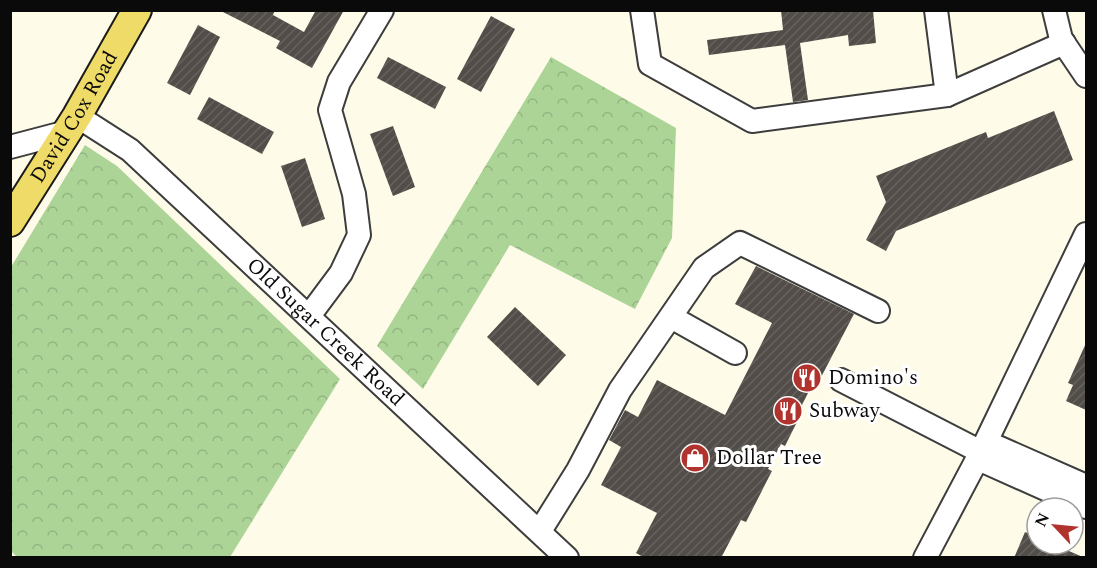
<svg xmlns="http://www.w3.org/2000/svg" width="1097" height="568" font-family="Spectral,serif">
  <defs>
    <pattern id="forest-crowns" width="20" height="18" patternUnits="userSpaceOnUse" patternTransform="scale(1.5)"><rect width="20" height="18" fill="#acd497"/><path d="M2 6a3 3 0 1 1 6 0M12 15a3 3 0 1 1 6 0" fill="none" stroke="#93b581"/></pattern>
    <pattern id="building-hatch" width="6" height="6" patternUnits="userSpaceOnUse" patternTransform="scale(1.5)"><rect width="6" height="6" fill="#524d48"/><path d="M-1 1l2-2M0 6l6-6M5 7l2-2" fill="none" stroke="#66625e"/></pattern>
  </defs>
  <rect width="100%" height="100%" fill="#fefce9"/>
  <!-- forest -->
  <g fill="url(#forest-crowns)">
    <polygon points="551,57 676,128 672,238 635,309 510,245 423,389 377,346"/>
    <polygon points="85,145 117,166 340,379 230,557 18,558 11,551 11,267"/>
  </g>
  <!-- building -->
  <g fill="url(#building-hatch)">
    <polygon points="219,10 275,10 273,15 304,32 316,10 344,10 312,68 276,48 280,41"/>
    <polygon points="781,10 873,10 876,43 849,46 848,35 800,43 808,100 793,102 785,45 709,55 707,40 783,30"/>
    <polygon points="491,16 515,29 481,92 457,79"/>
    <polygon points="198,25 220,37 190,95 167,83"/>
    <polygon points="388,57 446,87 435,109 377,78"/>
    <polygon points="209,97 274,132 262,154 197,119"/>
    <polygon points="1054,111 1073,160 896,231 886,251 866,240 886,202 876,176 986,132 988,138"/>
    <polygon points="393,126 415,187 393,196 370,134"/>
    <polygon points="305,158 325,219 302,227 281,166"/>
    <polygon points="756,266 854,314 818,383 814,381 795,419 798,420 785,446 781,444 768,469 772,471 746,522 741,520 721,558 645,558 636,553 657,513 601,485 621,447 609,440 625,410 638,417 657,380 725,415 772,323 735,304"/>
    <polygon points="515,307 566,355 538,386 487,337"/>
    <polygon points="1086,343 1086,410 1066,401 1073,385 1068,383"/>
    <polygon points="1025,532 1037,537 1037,544 1053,544 1085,558 1014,558"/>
  </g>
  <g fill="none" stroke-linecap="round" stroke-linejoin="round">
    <!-- minor casing -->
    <g stroke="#3d3d3d" stroke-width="26">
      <g id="minor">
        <polyline points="642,10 650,64 752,121 947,95"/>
        <polyline points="936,10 947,95 1064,43"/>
        <polyline points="1054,10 1061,39 1086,76"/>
        <path id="s1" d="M77 116 130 150 567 558"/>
        <polyline points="10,147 67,132"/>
        <polyline points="309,316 341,273 359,235 354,194 330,110 339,82 382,10"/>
        <polyline points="671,317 735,353"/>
        <polyline points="841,380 981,452 985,462 1086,507"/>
        <polyline points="981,452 993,445 1086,486"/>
        <polyline points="540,531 578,470 620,390 704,268 740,243 878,311"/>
        <polyline points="925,558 981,452 1086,234"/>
      </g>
    </g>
    <!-- major casing -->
    <g stroke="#1b1b1b" stroke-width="32">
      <g id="major">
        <path id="s2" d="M10 222 77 116 137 10"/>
      </g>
    </g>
    <!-- minor -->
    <use href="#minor" stroke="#fff" stroke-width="22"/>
    <!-- major -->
    <use href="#major" stroke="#efdb68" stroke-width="28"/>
  </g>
  <!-- icons -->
  <defs>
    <g id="restaurant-disc" transform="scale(1.5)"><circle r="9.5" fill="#b0342d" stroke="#fff"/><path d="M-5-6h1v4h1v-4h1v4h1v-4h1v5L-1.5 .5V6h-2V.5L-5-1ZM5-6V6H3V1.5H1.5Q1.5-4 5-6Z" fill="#fff"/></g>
    <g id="shop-disc" transform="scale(1.5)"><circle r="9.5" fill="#b0342d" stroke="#fff"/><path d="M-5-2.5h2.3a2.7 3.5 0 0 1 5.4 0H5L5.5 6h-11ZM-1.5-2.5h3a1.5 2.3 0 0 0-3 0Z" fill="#fff"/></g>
  </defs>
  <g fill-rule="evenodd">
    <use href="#restaurant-disc" x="807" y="378"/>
    <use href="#restaurant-disc" x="788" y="411"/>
    <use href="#shop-disc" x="695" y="458"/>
  </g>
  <g text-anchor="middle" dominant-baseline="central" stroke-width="6" stroke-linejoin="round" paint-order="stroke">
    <!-- street labels -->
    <g font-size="21" fill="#0a0a0a" stroke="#fff">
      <text stroke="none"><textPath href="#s2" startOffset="123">David Cox Road</textPath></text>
      <text stroke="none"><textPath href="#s1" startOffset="330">Old Sugar Creek Road</textPath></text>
    </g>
    <!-- poi labels -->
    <g font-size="21" fill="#0a0a0a" stroke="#fff" text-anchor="start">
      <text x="828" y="378">Domino's</text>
      <text x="809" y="411">Subway</text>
      <text x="716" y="458">Dollar Tree</text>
    </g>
  </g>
  <!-- border -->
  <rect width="1097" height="568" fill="none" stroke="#0a0a0a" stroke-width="24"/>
  <!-- north arrow -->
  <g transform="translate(1055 526) rotate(296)"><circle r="28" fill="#ffffff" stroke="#9d9d9d" stroke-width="1.5"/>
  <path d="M0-4.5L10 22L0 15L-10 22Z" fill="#b0342d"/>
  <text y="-9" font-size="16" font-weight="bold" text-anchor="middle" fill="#0a0a0a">N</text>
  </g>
</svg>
